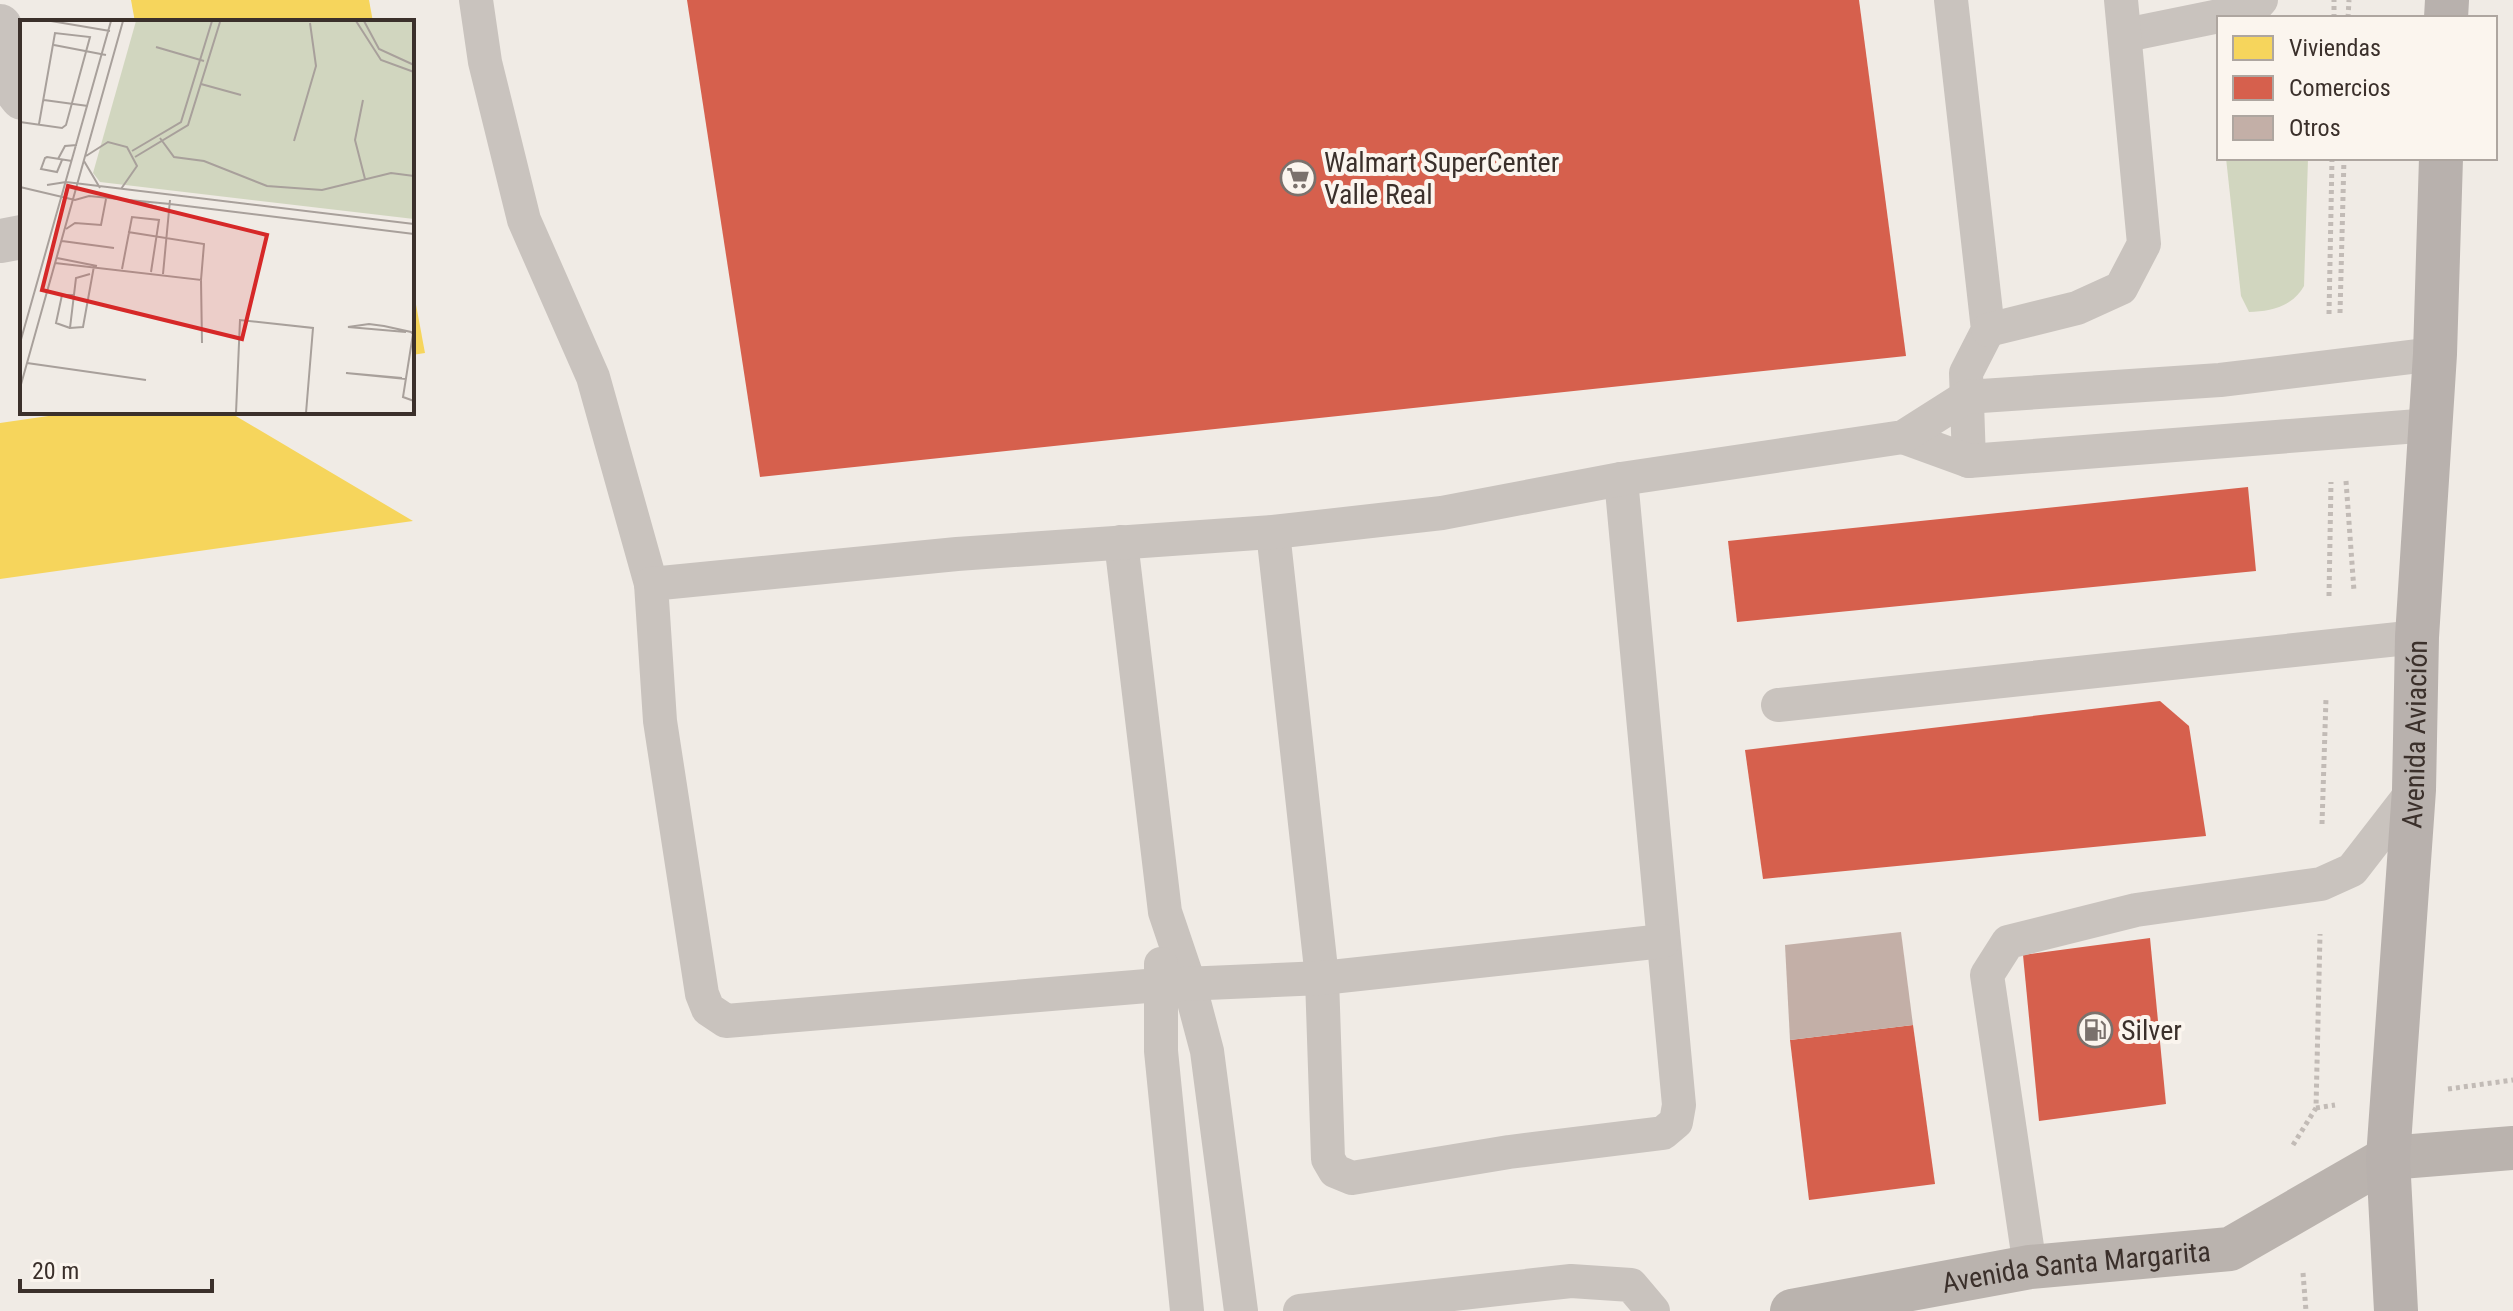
<svg xmlns="http://www.w3.org/2000/svg" width="2513" height="1311" font-family="'Roboto Condensed',sans-serif">
  <rect width="100%" height="100%" fill="#f0ebe5"/>
  <!-- green -->
  <path fill="#d1d6bf" d="M2226 158H2308L2304 286C2292 307 2271 311 2249 312L2241 296Z"/>
  <!-- homes -->
  <g fill="#f6d55c">
    <polygon points="131,0 369,0 373,22 135,22"/>
    <polygon points="412,283 425,353 412,355"/>
    <polygon points="76,412 229,412 413,521 0,579 0,423"/>
  </g>
  <!-- shops -->
  <g fill="#d6604d">
    <polygon points="687,0 1859,0 1906,356 760,477"/>
    <polygon points="2248,487 2256,571 1737,622 1728,541"/>
    <polygon points="2160,701 2189,726 2206,836 1763,879 1745,750"/>
    <polygon points="2150,938 2166,1104 2039,1121 2023,955"/>
    <polygon points="1913,1025 1935,1184 1809,1200 1790,1040"/>
  </g>
  <!-- building -->
  <polygon fill="#c3afa7" points="1901,932 1913,1025 1790,1040 1785,945"/>
  <g fill="none" stroke-linecap="round" stroke-linejoin="round">
    <!-- path -->
    <g stroke="#c2bbb6" stroke-width="5" stroke-dasharray="4 4" stroke-linecap="butt">
      <polyline points="2334,18 2334,0"/>
      <polyline points="2348,18 2349,0"/>
      <polyline points="2340,313 2344,158"/>
      <polyline points="2329,314 2332,158"/>
      <polyline points="2346,481 2354,591"/>
      <polyline points="2329,596 2331,482"/>
      <polyline points="2322,824 2326,698"/>
      <polyline points="2448,1089 2513,1080"/>
      <polyline points="2316,1108 2335,1105"/>
      <polyline points="2293,1145 2316,1108 2320,934"/>
      <polyline points="2303,1273 2306,1311"/>
    </g>
    <!-- lane -->
    <g stroke="#c9c3be" stroke-width="34">
      <polyline points="476,0 485,62 524,220 593,377 651,584"/>
      <polyline points="1951,0 1988,330 1966,373 1969,461"/>
      <polyline points="2126,35 2253,9 2261,0"/>
      <polyline points="1988,330 2077,308 2121,288 2144,244 2121,0"/>
      <polyline points="1903,437 1969,461 2431,425"/>
      <polyline points="1273,532 1322,978 1328,1159 1335,1171 1352,1178 1509,1152 1663,1133 1676,1122 1679,1105 1621,479"/>
      <polyline points="1121,542 1165,912 1189,983 1207,1051 1241,1311"/>
      <polyline points="1778,705 2417,637"/>
      <polyline points="1663,941 1322,978 1159,985 726,1021 708,1009 702,994 660,721 651,584 957,554 1273,532 1442,513 1621,479 1903,437 1966,397 2220,380 2435,354"/>
      <polyline points="1161,964 1161,1051 1187,1311"/>
      <polyline points="2030,1267 1987,975 2008,942 2136,910 2321,884 2352,870 2414,790"/>
      <polyline points="1300,1311 1571,1281 1631,1285 1653,1311"/>
    </g>
    <!-- street -->
    <g stroke="#c9c3be" stroke-width="44">
      <polyline points="0,26 9,81 22,98"/>
      <polyline points="0,241 22,237"/>
    </g>
    <!-- secondary -->
    <path stroke="#bab3ae" stroke-width="44" id="s1" d="M1792 1311 2030 1267 2230 1249 2388 1158 2513 1148"/>
    <!-- primary -->
    <g stroke="#b8b1ad" stroke-width="44">
      <polyline points="2446,18 2447,0"/>
      <path id="s2" d="M2396 1311 2388 1158 2414 790 2417 637 2435 354 2441 158"/>
    </g>
  </g>
  <!-- icons -->
  <defs>
    <g id="supermarket-ring" transform="scale(1.8)"><circle r="9.5" fill="#fbf5ee" stroke="#7a716c" stroke-width="1.5"/><path d="M-6-5.5h2.5l.6 2H6L4.5 2H-2.5L-4.4-4H-6ZM-1.5 3.2a1.3 1.3 0 1 0 .1 0ZM3 3.2a1.3 1.3 0 1 0 .1 0Z" fill="#7a716c"/></g>
    <g id="fuel-ring" transform="scale(1.8)"><circle r="9.5" fill="#fbf5ee" stroke="#7a716c" stroke-width="1.5"/><path d="M-5.5-6h7V0h2V4h1.3V-2.5L3-4.5l.8-.8L6-3V5H2.5V1h-1V6h-7ZM-4.2-4.7v3.2H.2V-4.7Z" fill="#7a716c"/></g>
  </defs>
  <g fill-rule="evenodd">
    <use href="#supermarket-ring" x="1298" y="178"/>
    <use href="#fuel-ring" x="2095" y="1030"/>
  </g>
  <g text-anchor="middle" dominant-baseline="central" stroke-width="8" stroke-linejoin="round" paint-order="stroke">
    <!-- poi labels -->
    <g font-size="28" fill="#3b302b" stroke="#fbf5ee" text-anchor="start">
      <text x="1324" y="162">Walmart SuperCenter<tspan x="1324" dy="32">Valle Real</tspan></text>
      <text x="2121" y="1030">Silver</text>
    </g>
    <!-- street labels -->
    <g font-size="28" fill="#3b302b" stroke="#fbf5ee">
      <text stroke="none"><textPath href="#s2" startOffset="578">Avenida Aviación</textPath></text>
      <text stroke="none"><textPath href="#s1" startOffset="288">Avenida Santa Margarita</textPath></text>
    </g>
  </g>
  <!-- overview -->
  <g transform="translate(20 20)">
    <rect width="394" height="394" fill="#f0ebe5"/>
    <path d="M116 1H394V199L80 162 73 153Z" fill="#d1d6bf"/>
    <path fill="none" stroke="#a8a09b" stroke-width="2" d="M31 1 90 11M336 1 361 40 394 52M344 1 359 29 394 45M34 25 86 35M136 27 184 41M181 64 221 75M24 80 68 86M343 80 335 120 345 159M0 102 42 108 46 105 70 17 35 13 19 104M140 118 154 137 184 141 247 166 302 170 371 153 394 156M274 121 296 46 290 3M112 131 161 102 192 1M66 136 88 122 107 127 117 146 101 169M115 137 168 105 200 2M38 139 45 126 57 125M42 140 37 152 21 149 25 138 27 137 52 141M64 141 80 168M27 165 46 162 394 204M0 167 55 180 69 176 150 184 394 214M115 181 149 190M46 209 55 203 81 205 86 179M42 221 94 228M37 238 77 246M35 243 181 260 184 224 108 212M102 249 112 197 139 200 131 252M70 254 56 258 50 308 63 307 74 246M143 254 150 180M181 260 182 323M50 308 36 303 42 275H54M386 312 328 307 349 304 364 306 391 312 393 314 383 377 394 381M0 323 91 1M7 343 126 360M382 358 326 353 386 359M0 368 103 1M216 393 220 300 293 308 286 393"/>
    <path fill="#d62828" fill-opacity="0.15" stroke="#d62828" stroke-width="4" d="M48 166 247 215 222 319 22 270Z"/>
    <rect width="394" height="394" fill="none" stroke="#3b302b" stroke-width="4"/>
  </g>
  <!-- legend -->
  <rect x="2217" y="16" width="280" height="144" fill="#fbf5ee" stroke="#aea6a0" stroke-width="2"/>
  <rect x="2233" y="36" width="40" height="24" fill="#f6d55c" stroke="#aea6a0" stroke-width="2"/>
  <text x="2289" y="56" font-size="24" fill="#3b302b">Viviendas</text>
  <rect x="2233" y="76" width="40" height="24" fill="#d6604d" stroke="#aea6a0" stroke-width="2"/>
  <text x="2289" y="96" font-size="24" fill="#3b302b">Comercios</text>
  <rect x="2233" y="116" width="40" height="24" fill="#c3afa7" stroke="#aea6a0" stroke-width="2"/>
  <text x="2289" y="136" font-size="24" fill="#3b302b">Otros</text>
  <!-- scale -->
  <path d="M20 1279v12h192v-12" fill="none" stroke="#3b302b" stroke-width="4"/>
  <text x="32" y="1279" font-size="24" fill="#3b302b" stroke="#fbf5ee" stroke-width="6" paint-order="stroke">20 m</text>
</svg>
